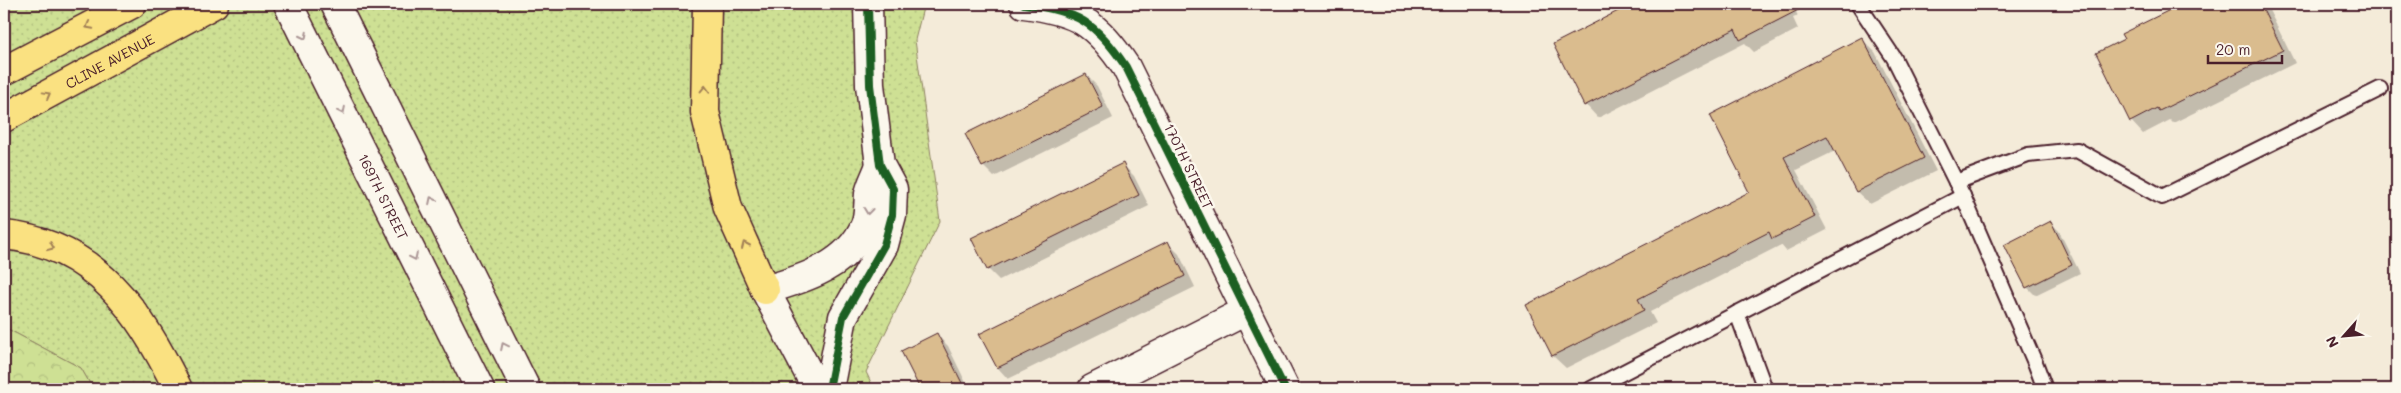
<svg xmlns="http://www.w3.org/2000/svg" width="2401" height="393" font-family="Mali,sans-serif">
  <defs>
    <pattern id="grass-dots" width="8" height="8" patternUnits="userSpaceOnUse" patternTransform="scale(1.25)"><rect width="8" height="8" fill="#cee094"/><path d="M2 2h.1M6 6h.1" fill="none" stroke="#b2c080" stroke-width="1.8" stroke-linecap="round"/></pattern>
    <pattern id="forest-crowns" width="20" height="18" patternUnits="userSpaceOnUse" patternTransform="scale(1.25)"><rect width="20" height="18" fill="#cee094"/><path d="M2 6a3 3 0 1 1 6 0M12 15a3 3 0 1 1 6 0" fill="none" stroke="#b2c080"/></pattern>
  </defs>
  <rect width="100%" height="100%" fill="#f4ebd9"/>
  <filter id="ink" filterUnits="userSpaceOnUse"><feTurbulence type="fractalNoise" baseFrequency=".02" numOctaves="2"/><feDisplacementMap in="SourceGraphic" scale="10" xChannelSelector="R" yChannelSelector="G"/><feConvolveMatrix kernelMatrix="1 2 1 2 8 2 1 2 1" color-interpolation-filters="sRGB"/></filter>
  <g filter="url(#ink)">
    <!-- grass -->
    <polygon fill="url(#grass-dots)" stroke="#8c8060" points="4,4 924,4 915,40 940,221 866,372 874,389 93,389 81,368 4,327"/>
    <!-- forest -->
    <polygon fill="url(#forest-crowns)" stroke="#8c8060" points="4,327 81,368 93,389 4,389"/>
    <!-- shadow -->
    <g fill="#0003">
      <polygon points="1634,4 1792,4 1798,16 1793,18 1798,29 1754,52 1745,43 1598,118 1586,105 1555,44"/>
      <polygon points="2185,4 2266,4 2295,63 2173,123 2170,120 2143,134 2131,121 2125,40 2123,35"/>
      <polygon points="1862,39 1875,52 1936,171 1870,204 1857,192 1835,151 1796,170 1827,230 1786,251 1781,245 1650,312 1656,323 1566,368 1553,356 1528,306 1750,192"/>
      <polygon points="1086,75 1097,86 1113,118 994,177 983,166"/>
      <polygon points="1123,165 1134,176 1149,206 999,280 988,269"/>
      <polygon points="2051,223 2059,231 2080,273 2035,295 2027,287"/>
      <polygon points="1168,243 1179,254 1195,287 1008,379 998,368"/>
      <polygon points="937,335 948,346 969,389 921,389 902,352"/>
    </g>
    <!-- building -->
    <g fill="#dabc8e" stroke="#4a1f2b">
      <polygon points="1632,4 1810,4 1740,40 1735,29 1584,106 1553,44"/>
      <polygon points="2182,4 2260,4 2283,50 2159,111 2157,108 2130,122 2096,53 2124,39 2121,34"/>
      <polygon points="1862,37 1924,158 1856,192 1827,136 1784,157 1815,217 1772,239 1769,232 1638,299 1644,310 1552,356 1526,305 1749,192 1710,115"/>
      <polygon points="1086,74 1103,107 982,167 965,134"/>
      <polygon points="1123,163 1139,195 987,270 971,238"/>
      <polygon points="2051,221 2072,265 2026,288 2004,245"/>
      <polygon points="1168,241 1185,276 997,368 979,334"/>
      <polygon points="937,333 965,389 920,389 901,351"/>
    </g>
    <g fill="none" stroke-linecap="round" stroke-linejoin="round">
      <!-- service casing -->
      <g stroke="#4a1f2b" stroke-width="18">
        <g id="service">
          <polyline points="1858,4 1894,58 1963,196 2036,365 2045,389"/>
          <polyline points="1956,182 2028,155 2077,150 2162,197 2380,89"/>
          <polyline points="1737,313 1765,389"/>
          <polyline points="1591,389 1963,196"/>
        </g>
      </g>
      <!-- minor casing -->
      <g stroke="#4a1f2b" stroke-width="31">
        <g id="minor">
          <path d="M1024 4C1077 11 1096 22 1126 67L1285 389"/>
          <polyline points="1092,389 1246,311"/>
        </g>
      </g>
      <!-- tertiary casing -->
      <g stroke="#4a1f2b" stroke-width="31">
        <g id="tertiary">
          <path d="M765 290C804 279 849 265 865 225 869 215 868 204 869 194 871 184 877 174 880 165"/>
          <polyline points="829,389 843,317 884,245 892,215 893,189 880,165 870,85 868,4"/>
        </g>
      </g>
      <!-- secondary casing -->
      <g stroke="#4a1f2b" stroke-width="31">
        <g id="secondary">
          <path id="s1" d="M288 4 480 389"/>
          <polyline points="335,4 526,389"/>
          <polyline points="765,290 817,389"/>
        </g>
      </g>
      <!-- motorway casing -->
      <g stroke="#4a1f2b" stroke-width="31">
        <g id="motorway">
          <polyline points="707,4 705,112 728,208 765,290"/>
          <polyline points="4,71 132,4"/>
          <path id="s2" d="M4 118 214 4"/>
          <path d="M4 235C96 244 141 313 178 389"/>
        </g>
      </g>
      <!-- service -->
      <use href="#service" stroke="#fbf7ec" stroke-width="14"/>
      <!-- minor -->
      <use href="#minor" stroke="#fbf7ec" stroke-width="28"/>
      <!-- tertiary -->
      <use href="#tertiary" stroke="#fbf7ec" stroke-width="28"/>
      <!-- secondary -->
      <use href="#secondary" stroke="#fbf7ec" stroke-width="28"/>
      <!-- motorway -->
      <use href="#motorway" stroke="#fae181" stroke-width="28"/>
      <!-- cycleway casing -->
      <g stroke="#fbf7ec" stroke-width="11">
        <g id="cycleway">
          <path d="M1024 4C1077 11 1096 22 1126 67L1285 389"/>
          <polyline points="829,389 843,317 884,245 892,215 893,189 880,165 870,85 868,4"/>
        </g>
      </g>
      <!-- cycleway -->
      <use href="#cycleway" stroke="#1b5e20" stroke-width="8"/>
    </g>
    <!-- one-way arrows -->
    <defs><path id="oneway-chevron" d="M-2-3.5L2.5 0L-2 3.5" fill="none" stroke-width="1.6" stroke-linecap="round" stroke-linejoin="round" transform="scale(1.25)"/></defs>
    <g stroke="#a28056">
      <use href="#oneway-chevron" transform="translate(89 26) rotate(152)"/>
      <use href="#oneway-chevron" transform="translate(705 89) rotate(-89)"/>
      <use href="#oneway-chevron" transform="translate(47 95) rotate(-29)"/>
      <use href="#oneway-chevron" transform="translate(745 245) rotate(-114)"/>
      <use href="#oneway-chevron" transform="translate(51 247) rotate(22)"/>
    </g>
    <g stroke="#ab9695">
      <use href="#oneway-chevron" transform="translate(304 36) rotate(63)"/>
      <use href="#oneway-chevron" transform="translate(342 111) rotate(64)"/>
      <use href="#oneway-chevron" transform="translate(432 200) rotate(-116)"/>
      <use href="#oneway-chevron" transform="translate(868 211) rotate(96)"/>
      <use href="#oneway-chevron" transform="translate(414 257) rotate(64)"/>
      <use href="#oneway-chevron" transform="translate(504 346) rotate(-116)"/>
    </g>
  </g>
  <g text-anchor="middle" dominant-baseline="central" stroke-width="5" stroke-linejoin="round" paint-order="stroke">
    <!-- street labels -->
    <g font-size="14" fill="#4a1f2b" stroke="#fbf7ec">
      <text stroke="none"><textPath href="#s2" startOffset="120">CLINE AVENUE</textPath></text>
      <text transform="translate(1189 166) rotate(64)">170TH STREET</text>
      <text stroke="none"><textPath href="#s1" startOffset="215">169TH STREET</textPath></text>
    </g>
  </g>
  <!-- margin -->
  <rect width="2401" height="393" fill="none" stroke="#fbf7ec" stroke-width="20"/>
  <rect x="10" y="10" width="2381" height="373" fill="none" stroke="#4a1f2b" stroke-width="2" filter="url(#ink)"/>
  <!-- north arrow -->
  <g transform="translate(2344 336) rotate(243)" stroke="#fbf7ec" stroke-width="4" paint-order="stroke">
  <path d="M0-4L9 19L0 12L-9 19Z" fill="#4a1f2b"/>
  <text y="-8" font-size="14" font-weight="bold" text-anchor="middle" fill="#4a1f2b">N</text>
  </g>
  <!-- scale -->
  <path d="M2208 55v8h74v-8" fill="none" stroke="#4a1f2b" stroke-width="2.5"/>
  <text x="2216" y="55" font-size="15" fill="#4a1f2b" stroke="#fbf7ec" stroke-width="4" paint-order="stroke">20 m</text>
</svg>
